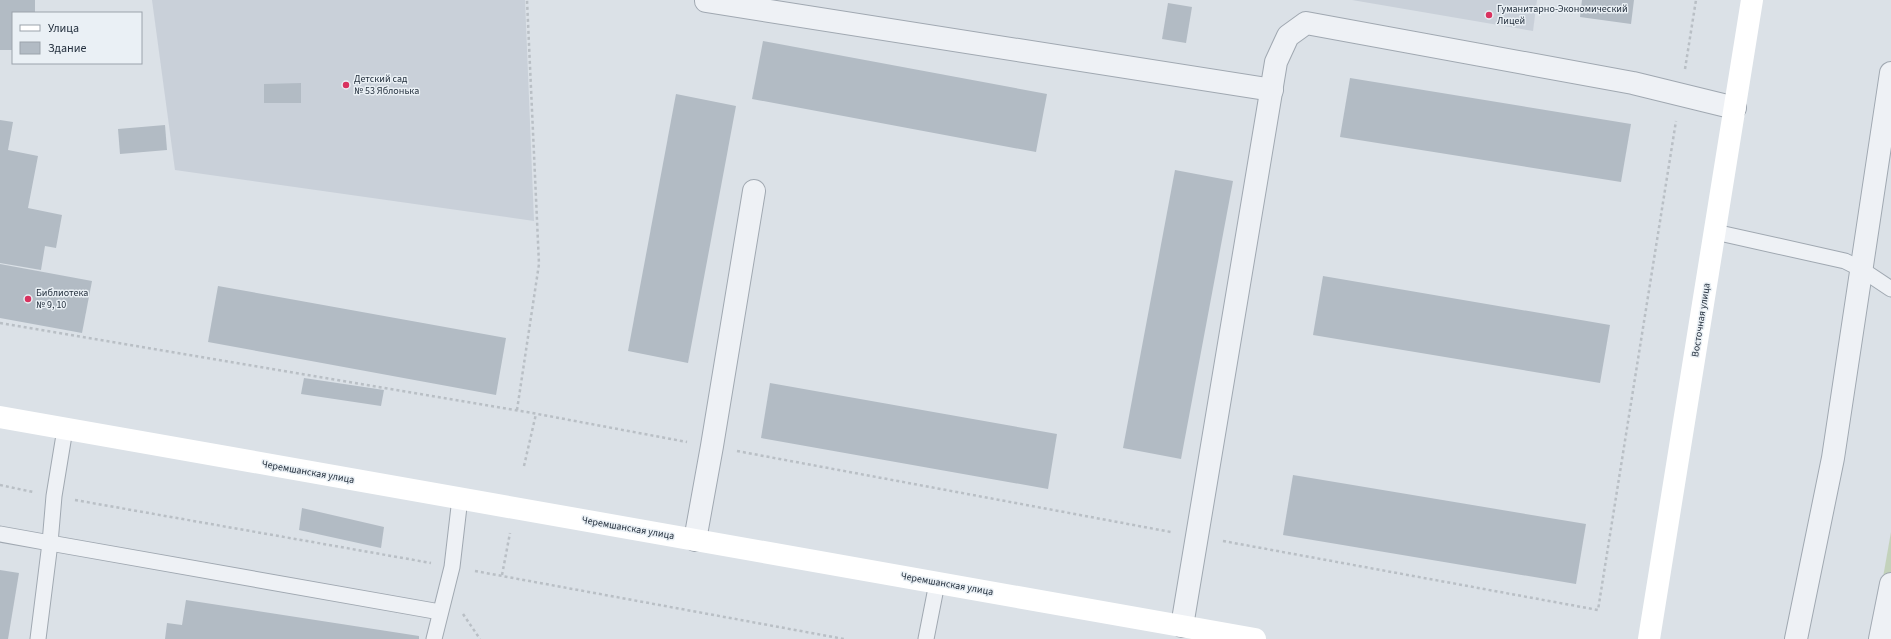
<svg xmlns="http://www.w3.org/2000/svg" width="1891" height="639" font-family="'Source Sans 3',sans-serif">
  <rect width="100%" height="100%" fill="#dbe1e7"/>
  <!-- built -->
  <g fill="#c9d0d9">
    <polygon points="152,0 525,0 534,221 175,170"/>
    <polygon points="1352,0 1537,0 1533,31"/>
  </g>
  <!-- green -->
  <polygon fill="#c3d2bb" points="1891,532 1891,639 1879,600"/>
  <!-- building -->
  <g fill="#b2bbc4">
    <polygon points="0,0 35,0 35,13 13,13 13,50 0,50"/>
    <polygon points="1582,0 1634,0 1631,24 1580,17"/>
    <polygon points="1168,3 1192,7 1186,43 1162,39"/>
    <polygon points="763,41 1047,94 1036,152 752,99"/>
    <polygon points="1350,78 1631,124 1621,182 1340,137"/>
    <polygon points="301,83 301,103 264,103 264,84"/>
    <polygon points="676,94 736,106 688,363 628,351"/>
    <polygon points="0,120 13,122 8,150 38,156 28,208 62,215 56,248 45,246 41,270 0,263"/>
    <polygon points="165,125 167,150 120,154 118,129"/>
    <polygon points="1175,170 1233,181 1181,459 1123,448"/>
    <polygon points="0,264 92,281 82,333 0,318"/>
    <polygon points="1323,276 1610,325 1600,383 1313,335"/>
    <polygon points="218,286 506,338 496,395 208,342"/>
    <polygon points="304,378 384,390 381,406 301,394"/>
    <polygon points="770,383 1057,434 1048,489 761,438"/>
    <polygon points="1293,475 1586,524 1576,584 1283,535"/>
    <polygon points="302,508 384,527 381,548 299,530"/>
    <polygon points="0,570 19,573 8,639 0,639"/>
    <polygon points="186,600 419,636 419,639 165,639 167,623 182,625"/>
  </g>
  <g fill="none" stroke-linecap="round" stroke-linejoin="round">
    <!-- lane casing -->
    <g stroke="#a0a8b1" stroke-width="17">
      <g id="lane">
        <polyline points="1715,232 1845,261 1861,269 1891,289"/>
        <polyline points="65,429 54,496 50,543 440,612"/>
        <polyline points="0,534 50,543 38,639"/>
        <polyline points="434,639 452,567 460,498"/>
        <polyline points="926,639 937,583"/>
      </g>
    </g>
    <!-- street casing -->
    <g stroke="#a0a8b1" stroke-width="24">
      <g id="street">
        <polyline points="706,1 1272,90"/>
        <polyline points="695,540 712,446 754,191"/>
        <polyline points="1182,626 1276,62 1288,36 1306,23 1633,83 1735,108"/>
        <polyline points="1796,639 1833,458 1891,73"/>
        <polyline points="1880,639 1891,584"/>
      </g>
    </g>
    <!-- path -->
    <g stroke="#b9bfc5" stroke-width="2.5" stroke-dasharray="3 3" stroke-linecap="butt">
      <polyline points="1685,69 1696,0"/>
      <polyline points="0,323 527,412 687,442"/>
      <polyline points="517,410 539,264 527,0"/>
      <polyline points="737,451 1171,532"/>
      <polyline points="524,466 536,414"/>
      <polyline points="0,485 33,492"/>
      <polyline points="75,500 431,563"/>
      <polyline points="1223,541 1598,610 1676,121"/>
      <polyline points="475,571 844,639"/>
      <polyline points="502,575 510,533"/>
      <polyline points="463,614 480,639"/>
    </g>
    <!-- lane -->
    <use href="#lane" stroke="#eef1f5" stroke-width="15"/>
    <!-- street -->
    <use href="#street" stroke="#eef1f5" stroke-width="22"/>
    <!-- secondary -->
    <g stroke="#fff" stroke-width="22">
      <polyline points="0,417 1255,639"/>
      <polyline points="1649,639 1752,0"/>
    </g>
  </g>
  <!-- markers -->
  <g fill="#d9325f" stroke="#eaf0f5" stroke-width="1.5">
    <circle cx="1489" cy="15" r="4"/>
    <circle cx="346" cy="85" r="4"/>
    <circle cx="28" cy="299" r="4"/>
  </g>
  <g text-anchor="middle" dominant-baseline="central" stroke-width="3" stroke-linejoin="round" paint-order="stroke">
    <!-- poi labels -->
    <g font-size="10" fill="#24303e" stroke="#eaf0f5" text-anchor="start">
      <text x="1497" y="9">Гуманитарно-Экономический<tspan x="1497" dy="12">Лицей</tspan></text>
      <text x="354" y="79">Детский сад<tspan x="354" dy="12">№ 53 Яблонька</tspan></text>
      <text x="36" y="293">Библиотека<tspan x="36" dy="12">№ 9, 10</tspan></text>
    </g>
    <!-- street labels -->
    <g font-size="10" fill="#24303e" stroke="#eaf0f5">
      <text transform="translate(1701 320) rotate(-81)">Восточная улица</text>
      <text transform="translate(308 472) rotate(10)">Черемшанская улица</text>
      <text transform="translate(628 528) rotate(10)">Черемшанская улица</text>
      <text transform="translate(947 584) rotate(10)">Черемшанская улица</text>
    </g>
  </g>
  <!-- legend -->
  <rect x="12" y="12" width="130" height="52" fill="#eaf0f5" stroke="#9ba3ac"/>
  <rect x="20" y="25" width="20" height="6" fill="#ffffff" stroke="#9ba3ac"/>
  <text x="48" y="32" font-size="12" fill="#24303e">Улица</text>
  <rect x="20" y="42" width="20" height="12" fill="#b2bbc4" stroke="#9ba3ac"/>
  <text x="48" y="52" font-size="12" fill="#24303e">Здание</text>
</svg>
